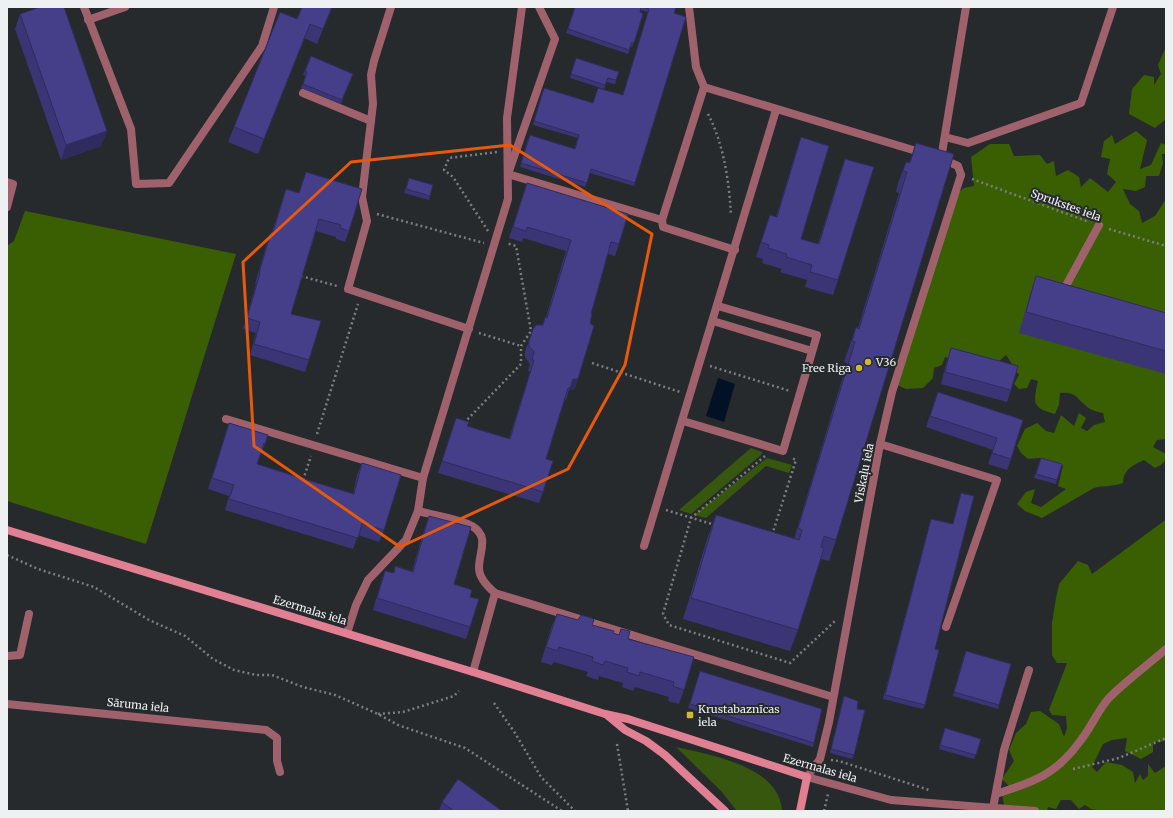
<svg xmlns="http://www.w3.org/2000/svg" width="1173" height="818" font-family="Merriweather,serif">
  <rect width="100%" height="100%" fill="#272a2c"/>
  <!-- green -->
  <g fill="#36570d">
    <polygon points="751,448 762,452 761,455 691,514 679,510"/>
    <polygon points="767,458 792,465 789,473 766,466 706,518 694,515"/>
    <path d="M676 747C710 755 780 766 782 811H737L721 791Z"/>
  </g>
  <!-- forest -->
  <g fill="#395f02">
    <polygon points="1166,47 1166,119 1155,128 1129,114 1132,89 1144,75 1154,77 1154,85 1161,74 1158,65"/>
    <path d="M1136 131 1147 140 1140 169 1151 165 1161 143 1166 145V154H1162L1163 163 1159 176H1146L1145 187 1136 191 1123 189 1130 204 1139 211 1142 223 1155 216 1166 199V439L1157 440 1153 447 1166 454C1166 462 1162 465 1155 468L1144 460C1133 465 1123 470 1123 483 1113 487 1104 485 1094 488L1042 518 1025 511 1017 504 1026 492 1035 489 1031 503 1041 507 1066 489 1058 486 1063 466 1040 458 1028 459 1021 453 1017 446 1025 429 1037 423 1046 431 1054 433 1061 415 1074 426 1079 413 1086 418 1081 428 1087 431 1094 425 1105 422 1103 413C1097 412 1090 410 1085 405 1075 397 1076 392 1060 393L1059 405 1055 414C1032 408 1033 403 1038 381L1031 379 1027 388 1019 389 1014 384 1019 375 1006 355 997 363 970 364 945 357 942 365 934 368 933 378 923 388 906 389 897 385 959 192 964 188 974 186 971 157 990 144H1009L1014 156 1040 155 1047 164 1054 161 1056 176 1068 170 1079 177 1081 187 1090 178 1108 192 1116 182 1107 174 1110 159 1101 157 1104 141 1112 135 1115 144Z"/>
    <polygon points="25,211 236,254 146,544 7,501 7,246 14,241"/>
    <polygon points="1164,521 1166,521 1166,741 1153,742 1153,752 1141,759 1125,751 1127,738 1112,740 1103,744 1092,767 1097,772 1106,762 1122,765 1133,772 1135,783 1140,774 1143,780 1148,776 1148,764 1155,773 1166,766 1166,810 1103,811 1091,809 1085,805 1079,809 1071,800 1061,800 1056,809 1048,807 1047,811 1034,811 1004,805 1002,793 1011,788 1002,779 1014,761 1009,750 1016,733 1026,724 1031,712 1040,711 1059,724 1064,737 1067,728 1066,716 1052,715 1049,710 1067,663 1057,663 1052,655 1052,623 1056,598 1059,584 1078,561 1088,565 1092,574"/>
  </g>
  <!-- water -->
  <polygon fill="#021125" points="718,378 735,384 724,422 706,416"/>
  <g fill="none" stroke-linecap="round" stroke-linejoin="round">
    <!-- path -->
    <g stroke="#7b7e80" stroke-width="2.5" stroke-dasharray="2 3" stroke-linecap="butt">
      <path d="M708 114C724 145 729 181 731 215"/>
      <polyline points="972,179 1089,222"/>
      <polyline points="377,214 484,243"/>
      <polyline points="1109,229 1166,246"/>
      <polyline points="488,231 453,177 444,170 449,158 497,152"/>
      <polyline points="301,276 337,286"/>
      <polyline points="479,333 521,346"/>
      <polyline points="592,363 680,392"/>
      <polyline points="710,366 790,391"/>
      <polyline points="464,423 521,364 521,346 531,331 516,246 506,243"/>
      <polyline points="317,434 358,304"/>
      <polyline points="765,456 691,518 663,614 669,625 790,663 835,621"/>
      <polyline points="303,480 311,456"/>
      <polyline points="666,510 715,525"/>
      <polyline points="772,535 796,460 792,458"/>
      <polyline points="7,555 38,569 94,587 149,620 185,636 213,659 234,670 256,675 272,675 303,687 335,695 378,714 398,725 465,748 562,811"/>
      <polyline points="494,703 515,733 541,777 575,811"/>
      <polyline points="378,714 403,712 454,696 459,691"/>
      <polyline points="617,744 628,811"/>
      <polyline points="831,760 839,761 929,790"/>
      <polyline points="1073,769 1119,758 1166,738"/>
      <polyline points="824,811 828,794"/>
    </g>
    <!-- lane -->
    <g stroke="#9f626d" stroke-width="8">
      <polyline points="84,7 131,129 136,184 169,183 262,46 274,7"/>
      <polyline points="391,7 374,61 371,75 373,104 362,197 367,221 348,289 469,329"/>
      <path d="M522 7 507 118 508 199 423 478 418 511C430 514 463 520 472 526 490 537 479 551 479 568 479 578 488 587 495 593L833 697"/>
      <polyline points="539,7 555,39 508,174 662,220 704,87 696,67 689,7"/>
      <polyline points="88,20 125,7"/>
      <polyline points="704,87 923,153"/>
      <polyline points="303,93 371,121"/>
      <polyline points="945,137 968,143 1081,103 1113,7"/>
      <polyline points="941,159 966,7"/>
      <polyline points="942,159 958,166 961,175"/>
      <polyline points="7,182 13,184 7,207"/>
      <polyline points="662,220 663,227 735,250"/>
      <polyline points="1064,294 1062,293 1099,225"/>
      <polyline points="713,321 812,351"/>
      <polyline points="226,419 423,478"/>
      <polyline points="683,421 783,451 817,335 718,306"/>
      <polyline points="880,444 997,480 946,627"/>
      <polyline points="644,546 776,110"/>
      <polyline points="347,633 356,605 368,580 406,540 418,511"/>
      <polyline points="7,656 20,655 29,614"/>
      <polyline points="473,672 495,593"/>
      <polyline points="7,704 266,730 277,738 277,761 280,772"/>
      <path d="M996 794C1034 782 1057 774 1081 740 1091 727 1098 711 1108 699 1123 683 1149 664 1166 649"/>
      <polyline points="993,808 1004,750 1029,670"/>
    </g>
    <!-- street -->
    <polyline stroke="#9f626d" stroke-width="8" points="961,175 892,392 880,444 829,722 820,759 807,777 891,800 1035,811"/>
    <!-- secondary -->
    <g stroke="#e28093" stroke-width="8">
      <polyline points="7,530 473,672 605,714 628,719 807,777 800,811"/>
      <polyline points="607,715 625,730 646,741 665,755 725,811"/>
    </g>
  </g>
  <!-- wall -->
  <g fill="#3b3575">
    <polygon points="302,7 332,7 317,44 304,38 258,154 228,142 234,127 297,19"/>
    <polygon points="575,7 676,7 634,186 590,173 585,187 520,167 528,139 575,149 578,138 533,125 542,92 593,103 623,95 648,12 640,10 640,12 643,14 632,47 631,46 628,54 566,33"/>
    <polygon points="20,14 107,131 101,146 61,160 15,29"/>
    <polygon points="311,56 353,74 341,104 301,88 306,76 303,75"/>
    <polygon points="576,58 619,72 615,84 606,82 604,89 570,78"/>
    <polygon points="801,137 801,239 818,244 840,173 845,159 838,280 833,295 805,287 807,280 780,272 782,269 762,263 763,259 756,257 770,215 776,217 796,152"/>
    <polygon points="916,143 836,540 829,561 821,559 798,630 790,651 683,619 708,536 716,515 794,539 847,363 844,362 856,327 858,328 899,193 896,192 898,183 906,162 909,163"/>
    <polygon points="306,172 349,231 345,242 336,239 336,237 316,231 291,314 309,360 305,372 250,355 256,333 243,329 256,284 255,284 267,243 271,232 272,232 286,189 299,193"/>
    <polygon points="409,178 433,185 429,200 404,193"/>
    <polygon points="527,183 619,244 615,256 608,254 591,314 590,323 578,379 574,390 569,390 566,400 565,399 546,459 543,492 539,503 438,473 452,429 456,418 467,426 509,439 530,372 528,371 530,364 525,357 525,352 533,329 542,325 545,317 546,317 566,251 523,238 522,242 509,238"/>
    <polygon points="1036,276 1166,313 1166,374 1019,333 1029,298"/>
    <polygon points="951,348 1011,390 1007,402 941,384 947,360"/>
    <polygon points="938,392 1023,420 1011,459 1007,470 988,464 993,450 926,427"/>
    <polygon points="229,423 268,435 261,455 260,455 257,464 353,494 357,475 362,463 384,530 379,542 358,535 353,549 225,510 229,496 208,489"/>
    <polygon points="1041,458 1057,480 1056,484 1034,478"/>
    <polygon points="961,493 935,649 925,705 923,709 883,699 931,519 953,524"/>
    <polygon points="429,516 454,584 470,597 470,627 466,639 373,610 381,582 385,571 393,573 395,566 412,571 425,527"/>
    <polygon points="557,614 592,625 619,635 621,629 628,639 684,690 679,704 668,701 669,697 635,687 633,691 622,687 623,683 599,676 598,680 586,676 588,672 554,662 552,665 541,662 551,628"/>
    <polygon points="964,655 999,705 998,709 953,696"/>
    <polygon points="700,671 814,743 813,747 688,708"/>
    <polygon points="844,696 857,709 854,755 852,759 830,753"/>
    <polygon points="945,728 981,739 974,759 939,749"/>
    <polygon points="442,802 502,811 439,811"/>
  </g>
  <!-- shaded-wall -->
  <g fill="#302b5f">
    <polygon points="310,24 304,38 258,154"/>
    <polygon points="107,131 101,146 61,160 66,145"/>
    <polygon points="573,379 578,379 574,390 569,390"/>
  </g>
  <!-- building -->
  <g fill="#453e88" stroke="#302b5f">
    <polygon points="40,7 64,7 107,131 66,145 20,14"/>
    <polygon points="302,7 332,7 323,29 310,24 264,139 234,127 280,12 297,19"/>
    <polygon points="575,7 641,7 640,12 643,14 634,43 632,42 629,50 568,29"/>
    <polygon points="643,7 676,7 674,13 686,17 635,183 591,169 587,183 521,163 530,135 575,149 579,135 534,121 544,88 593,103 598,88 623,95 649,9"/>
    <polygon points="311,56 353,74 342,100 303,84 307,72 305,71"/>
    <polygon points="576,58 619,72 616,80 608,78 605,85 571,74"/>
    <polygon points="801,137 829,146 801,239 819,244 845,159 874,167 838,280 810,272 812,265 786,257 787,254 768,248 769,245 761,242 770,215 777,217"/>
    <polygon points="916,143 954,154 836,540 824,536 821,547 824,548 798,630 691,598 716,515 799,540 802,530 798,528 855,342 852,341 856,327 859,329 907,172 903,171 906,162 910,163"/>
    <polygon points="306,172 362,189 349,231 340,228 341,225 319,219 291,314 321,321 309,360 254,344 260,322 247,318 260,273 259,273 271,232 273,232 286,189 299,193"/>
    <polygon points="409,178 433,185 430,196 406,189"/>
    <polygon points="527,183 628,214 619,244 611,242 591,314 592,314 590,323 594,326 578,379 573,379 570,388 568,388 546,459 553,461 543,492 442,461 456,418 469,422 467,426 510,439 534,360 532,360 534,352 529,346 529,341 533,329 536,325 543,325 545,317 547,318 571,240 527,227 526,231 513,227"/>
    <polygon points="1036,276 1166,313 1166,351 1026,312"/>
    <polygon points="951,348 1018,366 1011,390 945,372"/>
    <polygon points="938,392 1023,420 1011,459 992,453 997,438 930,416"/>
    <polygon points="229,423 268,435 265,444 264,443 257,464 304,479 354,494 362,463 401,475 384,530 362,524 358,538 229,499 234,485 212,478"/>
    <polygon points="1041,458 1062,464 1057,480 1036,474"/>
    <polygon points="961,493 974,496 935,649 939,650 925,705 885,695 931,519 953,524"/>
    <polygon points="429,516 471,527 454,584 472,590 470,597 479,599 470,627 377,598 385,571 394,573 395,566 413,572"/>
    <polygon points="557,614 578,620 581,615 592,618 594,620 592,625 614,631 613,633 619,635 621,629 630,631 628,639 694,657 684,690 673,686 674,682 640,672 639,676 627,672 628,668 605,661 603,665 592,661 593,657 559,647 558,651 546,647"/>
    <polygon points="966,651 1011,664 999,705 954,692"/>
    <polygon points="700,671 822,709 814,743 690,704"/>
    <polygon points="844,696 858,701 857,709 865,710 854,755 831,749"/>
    <polygon points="945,728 981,739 976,755 940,745"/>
    <polygon points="458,779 502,811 454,811 442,802"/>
  </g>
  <!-- marked area -->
  <path fill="none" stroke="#e8590c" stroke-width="3" stroke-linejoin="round" d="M510 145 652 234 625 365 568 469 400 547 254 446 243 262 351 162Z"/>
  <!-- markers -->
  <g fill="#cfb837" stroke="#272a2c" stroke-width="1.5">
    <circle cx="868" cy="362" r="4"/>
    <circle cx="859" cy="368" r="4"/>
    <rect x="686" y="711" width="8" height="8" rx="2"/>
  </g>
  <g text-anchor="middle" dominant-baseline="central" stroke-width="4" stroke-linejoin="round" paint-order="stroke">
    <!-- street labels -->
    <g font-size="11" fill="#eef0f2" stroke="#272a2c">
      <text transform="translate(1066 205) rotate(20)">Sprukstes iela</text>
      <text transform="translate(864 473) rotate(-79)">Viskaļu iela</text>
      <text transform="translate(310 610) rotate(17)">Ezermalas iela</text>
      <text transform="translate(138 705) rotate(6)">Sāruma iela</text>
      <text transform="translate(820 768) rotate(16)">Ezermalas iela</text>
    </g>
    <!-- poi labels -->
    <g font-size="11" fill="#eef0f2" stroke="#272a2c" text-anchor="start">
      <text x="876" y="362">V36</text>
      <text x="851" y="368" text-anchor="end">Free Riga</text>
      <text x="698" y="709">Krustabaznīcas<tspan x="698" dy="13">iela</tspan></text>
    </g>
  </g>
  <!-- border -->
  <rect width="1173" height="818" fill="none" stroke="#eef0f2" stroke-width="16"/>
</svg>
